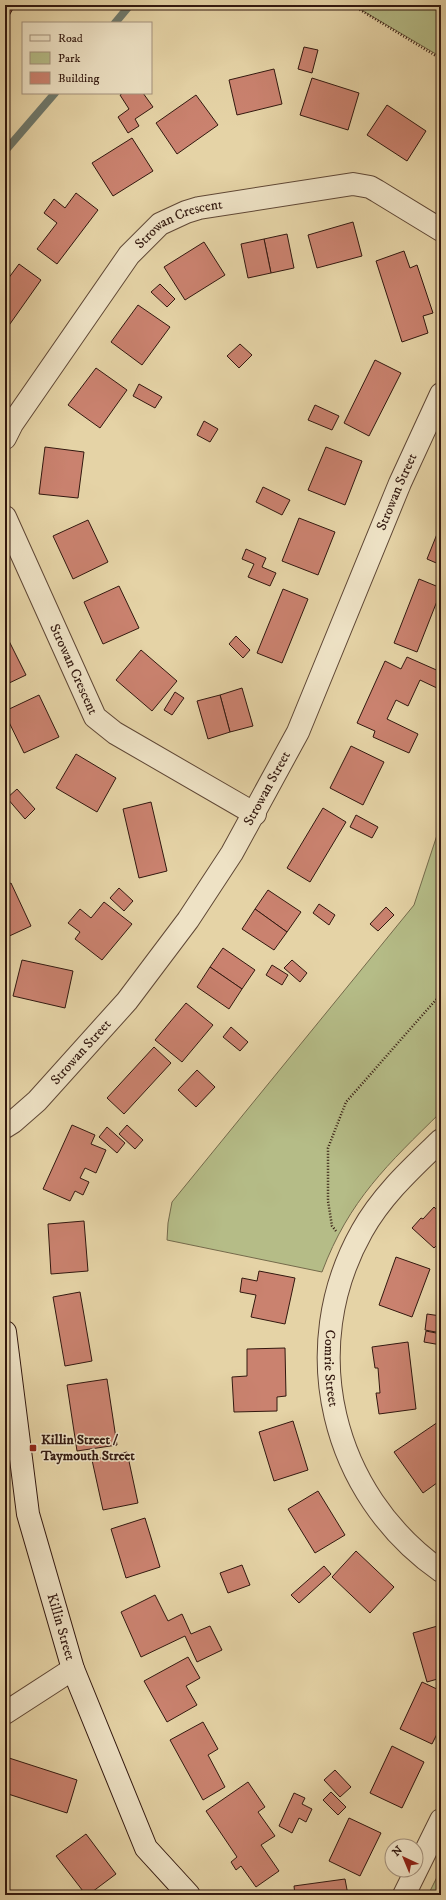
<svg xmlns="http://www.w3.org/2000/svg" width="446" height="1900" font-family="'IM FELL DW Pica',serif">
  <rect width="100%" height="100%" fill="#e5d3a6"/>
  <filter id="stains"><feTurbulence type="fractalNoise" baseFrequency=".005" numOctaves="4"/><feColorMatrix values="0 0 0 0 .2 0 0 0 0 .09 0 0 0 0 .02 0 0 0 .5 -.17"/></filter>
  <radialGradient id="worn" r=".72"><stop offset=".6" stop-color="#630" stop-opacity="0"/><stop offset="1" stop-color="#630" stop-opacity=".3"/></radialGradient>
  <!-- green -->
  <g fill="#b5bc87" stroke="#746a4b">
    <polygon points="353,5 441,5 441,57"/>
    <path d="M441 823V1112C388 1164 349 1200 322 1272L167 1240 168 1223 172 1202 414 905Z"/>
    <polygon points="441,1869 441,1895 428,1895"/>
  </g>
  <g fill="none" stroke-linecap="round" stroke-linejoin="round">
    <!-- stream -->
    <g stroke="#6e786b" stroke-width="8">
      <polyline points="115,23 130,5"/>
      <polyline points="5,151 55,93"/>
    </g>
  </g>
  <!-- building -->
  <g fill="#ca826f" stroke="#32180f">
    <polygon points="5,5 15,5 5,23"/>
    <polygon points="304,47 318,50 312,73 298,69"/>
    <polygon points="274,69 282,104 237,115 229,80"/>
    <polygon points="312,78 359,93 348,130 300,115"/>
    <polygon points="123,93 143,93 153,107 135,119 139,126 128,133 118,117 129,109 120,95"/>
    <polygon points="196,95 218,125 177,154 156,123"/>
    <polygon points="387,105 426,131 407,161 367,135"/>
    <polygon points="132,138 153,171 113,196 92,163"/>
    <polygon points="76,193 98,210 57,264 37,249 57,223 44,213 54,199 65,208"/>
    <polygon points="353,222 362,256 317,268 308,235"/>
    <polygon points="287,234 294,268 271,273 264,239"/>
    <polygon points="264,239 271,273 248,278 241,244"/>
    <polygon points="204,242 225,275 185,300 164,267"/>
    <polygon points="404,251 410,268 417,265 433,313 423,316 428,333 402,342 376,261"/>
    <polygon points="19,264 41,280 5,331 5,283"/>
    <polygon points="160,284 175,299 167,307 151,292"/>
    <polygon points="138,305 170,327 142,365 111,342"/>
    <polygon points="240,344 252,355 239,368 227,356"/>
    <polygon points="375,360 401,373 369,436 344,423"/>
    <polygon points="96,368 127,390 100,428 68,405"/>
    <polygon points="139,384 162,397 155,408 133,396"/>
    <polygon points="315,405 339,416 332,430 308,420"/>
    <polygon points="204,421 218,429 210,442 197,435"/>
    <polygon points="45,447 84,452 78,498 39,494"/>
    <polygon points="326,447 362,461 345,505 308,490"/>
    <polygon points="263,487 290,500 282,515 256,502"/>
    <polygon points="299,518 335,532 318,575 282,561"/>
    <polygon points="88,520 108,562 73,579 53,536"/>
    <polygon points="441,524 441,565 427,559"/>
    <polygon points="246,549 266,558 262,567 276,573 270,586 248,577 254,564 242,559"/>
    <polygon points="419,579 441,588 441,591 417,652 394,643"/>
    <polygon points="119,586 139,628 103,644 84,602"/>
    <polygon points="283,589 308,599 282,663 257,653"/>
    <polygon points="5,633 26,675 5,685"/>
    <polygon points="236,636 250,650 243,658 229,644"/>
    <polygon points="141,650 177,681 152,711 116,680"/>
    <polygon points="407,657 441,672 441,685 439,689 420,680 408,706 396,700 387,719 418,734 409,753 373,737 375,731 357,723 385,661 401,669"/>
    <polygon points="242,688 253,726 230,732 220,695"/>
    <polygon points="175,692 184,698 172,715 164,710"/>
    <polygon points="39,695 59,737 24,753 5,714 5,711"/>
    <polygon points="220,695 230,732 208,739 197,701"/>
    <polygon points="351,746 384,762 363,805 330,788"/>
    <polygon points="76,754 116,778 97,812 56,788"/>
    <polygon points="17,789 35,809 25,819 7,798"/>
    <polygon points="151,802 167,871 139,878 123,809"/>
    <polygon points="323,808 346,822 310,882 287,868"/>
    <polygon points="356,815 378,827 372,838 350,827"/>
    <polygon points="11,883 31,926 5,938 5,886"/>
    <polygon points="119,888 133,901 124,911 110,898"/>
    <polygon points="268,890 301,912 287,932 255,909"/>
    <polygon points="104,902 132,924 102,960 75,939 80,932 68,923 80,909 91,918"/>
    <polygon points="319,904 335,915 329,925 313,913"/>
    <polygon points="386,907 394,915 378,931 370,924"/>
    <polygon points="255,909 287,932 274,950 242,929"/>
    <polygon points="223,948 255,970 242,989 210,967"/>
    <polygon points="22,960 73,971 65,1008 13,996"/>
    <polygon points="292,960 307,973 300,982 284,968"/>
    <polygon points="272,965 288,975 282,985 266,975"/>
    <polygon points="210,967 242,989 229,1009 197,987"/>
    <polygon points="186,1003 213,1025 182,1062 155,1040"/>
    <polygon points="231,1027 248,1042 240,1051 223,1037"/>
    <polygon points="154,1047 171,1063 124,1114 107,1098"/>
    <polygon points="197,1070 215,1087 196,1107 178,1090"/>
    <polygon points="72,1125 95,1135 91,1144 106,1150 96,1173 85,1168 80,1178 89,1182 83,1195 75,1191 70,1201 43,1189"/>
    <polygon points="127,1125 143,1140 135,1149 119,1134"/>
    <polygon points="107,1127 125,1143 117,1153 99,1137"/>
    <polygon points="441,1206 441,1241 434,1248 412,1228 421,1218 423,1219 434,1207 437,1210"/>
    <polygon points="84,1221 88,1271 51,1274 48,1224"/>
    <polygon points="396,1257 430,1269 412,1317 379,1305"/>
    <polygon points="259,1271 295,1278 285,1324 251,1317 256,1295 240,1292 242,1278 257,1281"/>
    <polygon points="80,1292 92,1361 65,1366 53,1297"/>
    <polygon points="427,1314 441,1316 441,1333 425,1330"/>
    <polygon points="426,1331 441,1334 441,1345 424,1342"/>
    <polygon points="408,1342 416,1409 379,1414 376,1393 380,1393 378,1368 375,1368 372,1347"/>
    <polygon points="285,1348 286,1396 277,1397 277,1411 234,1412 232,1377 247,1376 247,1349"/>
    <polygon points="107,1379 117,1445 77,1451 67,1385"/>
    <polygon points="441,1420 441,1480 423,1493 394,1452"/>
    <polygon points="293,1421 308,1470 274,1481 259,1432"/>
    <polygon points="127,1452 138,1503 103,1510 92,1460"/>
    <polygon points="318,1491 345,1535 315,1553 288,1509"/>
    <polygon points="145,1518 160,1567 126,1578 111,1529"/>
    <polygon points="356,1551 394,1587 370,1613 332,1577"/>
    <polygon points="242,1565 250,1585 228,1593 220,1573"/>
    <polygon points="324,1566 331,1574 299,1603 291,1595"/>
    <polygon points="155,1595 168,1621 182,1614 191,1634 210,1626 222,1650 197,1662 185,1636 141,1657 121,1612"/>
    <polygon points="441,1625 441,1678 427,1682 413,1633"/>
    <polygon points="188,1657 200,1678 186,1686 197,1705 167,1722 144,1681"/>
    <polygon points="422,1682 441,1691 441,1726 432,1744 400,1729"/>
    <polygon points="203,1722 218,1749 208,1755 225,1787 203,1800 170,1740"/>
    <polygon points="392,1746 424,1762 402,1808 370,1793"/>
    <polygon points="6,1757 77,1780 67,1813 5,1793"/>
    <polygon points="335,1770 351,1787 340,1797 324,1780"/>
    <polygon points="248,1782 265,1807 258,1812 275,1836 261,1845 279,1871 256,1887 241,1866 236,1870 231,1862 237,1857 206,1811"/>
    <polygon points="331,1792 346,1807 338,1815 323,1800"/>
    <polygon points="294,1793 305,1798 302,1804 312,1809 306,1822 299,1818 292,1833 279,1826"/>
    <polygon points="349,1818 381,1833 360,1876 329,1861"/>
    <polygon points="86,1834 116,1874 88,1895 86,1895 56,1856"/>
    <polygon points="345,1879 348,1895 295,1895 294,1886"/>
  </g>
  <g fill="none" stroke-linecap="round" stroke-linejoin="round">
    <!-- street casing -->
    <g stroke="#5f4735" stroke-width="24">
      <g id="street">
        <path id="s1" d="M5 438 12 424 129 255 160 224 186 212 199 208 353 184 370 187 377 191 441 230"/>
        <path id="s2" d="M5 517 95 717 115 733 255 814"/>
        <path id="s3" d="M5 1127 13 1122 37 1101 127 1001 188 920 232 853 298 732 400 483 441 394"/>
        <path id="s4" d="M441 1140C412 1168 382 1195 362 1231 296 1348 331 1494 441 1571"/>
        <polyline points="5,1713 73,1669"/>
        <polyline points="404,1895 441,1820"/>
      </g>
    </g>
    <!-- secondary casing -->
    <g stroke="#32180f" stroke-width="24">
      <g id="secondary">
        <path id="s5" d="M5 1332 28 1514 73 1669 146 1848 189 1895"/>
      </g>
    </g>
    <!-- path -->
    <g stroke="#32180f" stroke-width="2.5" stroke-dasharray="1 2" stroke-linecap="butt">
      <polyline points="352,5 441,59"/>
      <polyline points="336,1231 332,1226 328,1201 328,1148 346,1102 441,994"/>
    </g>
    <!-- street -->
    <use href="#street" stroke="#eee2c5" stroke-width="22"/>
    <!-- secondary -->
    <use href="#secondary" stroke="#eee2c5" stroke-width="22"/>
  </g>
  <!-- markers -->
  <rect fill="#8f2418" stroke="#eee2c5" stroke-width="1.5" x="29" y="1444" width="8" height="8" rx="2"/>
  <g text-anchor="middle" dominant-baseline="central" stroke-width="3" stroke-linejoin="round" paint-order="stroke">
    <!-- street labels -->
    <g font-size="14" fill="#32180f" stroke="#eee2c5">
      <text stroke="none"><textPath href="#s1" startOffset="282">Strowan Crescent</textPath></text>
      <text stroke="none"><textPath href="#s3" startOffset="755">Strowan Street</textPath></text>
      <text stroke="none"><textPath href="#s2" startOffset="167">Strowan Crescent</textPath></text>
      <text stroke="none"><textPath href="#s3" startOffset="431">Strowan Street</textPath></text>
      <text stroke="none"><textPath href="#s3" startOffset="107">Strowan Street</textPath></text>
      <text stroke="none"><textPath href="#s4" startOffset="264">Comrie Street</textPath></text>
      <text stroke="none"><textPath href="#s5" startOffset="301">Killin Street</textPath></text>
    </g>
    <!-- poi labels -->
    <g font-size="14" font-weight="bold" fill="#32180f" stroke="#eee2c5" text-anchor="start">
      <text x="41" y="1440">Killin Street /<tspan x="41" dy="16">Taymouth Street</tspan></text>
    </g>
  </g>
  <!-- margin -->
  <rect width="446" height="1900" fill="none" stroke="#e5d3a6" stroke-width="20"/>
  <rect x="6" y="6" width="434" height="1888" fill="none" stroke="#32180f" stroke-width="2"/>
  <rect x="10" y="10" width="426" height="1880" fill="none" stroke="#32180f"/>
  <!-- legend -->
  <rect x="22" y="22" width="130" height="72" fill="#eee2c5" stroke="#a3917c"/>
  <rect x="30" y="35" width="20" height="6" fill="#eee2c5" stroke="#a3917c"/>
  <text x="58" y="42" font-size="12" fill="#32180f">Road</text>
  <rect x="30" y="52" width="20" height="12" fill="#b5bc87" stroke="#a3917c"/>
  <text x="58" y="62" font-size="12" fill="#32180f">Park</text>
  <rect x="30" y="72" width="20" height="12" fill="#ca826f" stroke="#a3917c"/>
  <text x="58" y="82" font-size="12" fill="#32180f">Building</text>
  <!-- north arrow -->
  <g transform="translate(404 1858) rotate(316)"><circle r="19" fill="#eee2c5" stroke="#a3917c"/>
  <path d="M0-3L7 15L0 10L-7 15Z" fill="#8f2418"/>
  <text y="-6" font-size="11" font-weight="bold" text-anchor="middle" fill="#32180f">N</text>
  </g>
  <rect width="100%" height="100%" filter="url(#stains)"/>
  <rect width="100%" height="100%" fill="url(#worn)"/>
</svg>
